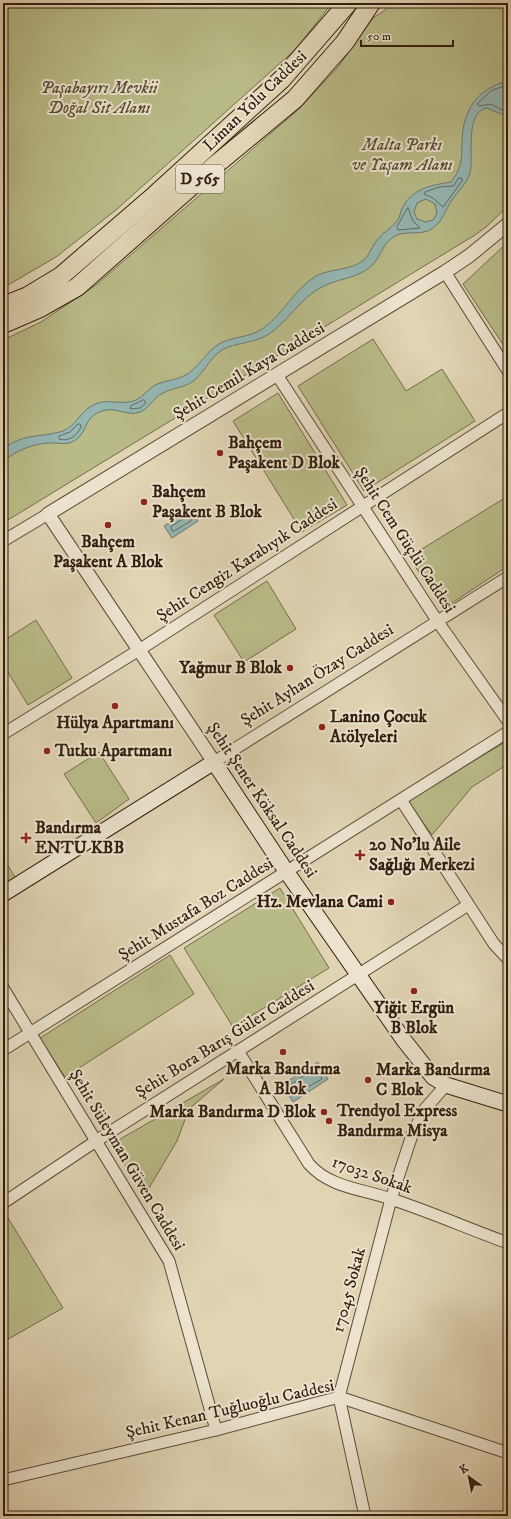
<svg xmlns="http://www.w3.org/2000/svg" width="511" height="1519" font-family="'IM FELL DW Pica',serif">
  <rect width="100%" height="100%" fill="#e0d4b3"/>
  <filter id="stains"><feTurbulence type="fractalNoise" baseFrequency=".005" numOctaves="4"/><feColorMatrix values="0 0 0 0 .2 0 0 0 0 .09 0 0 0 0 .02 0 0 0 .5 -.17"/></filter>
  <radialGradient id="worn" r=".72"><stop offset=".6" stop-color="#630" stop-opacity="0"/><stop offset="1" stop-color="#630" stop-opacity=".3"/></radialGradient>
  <!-- green -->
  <g fill="#b8bb88" stroke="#756c4b">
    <polygon points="3,3 332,3 296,49 116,210 56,257 3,288"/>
    <polygon points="390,3 508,3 508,206 486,227 475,235 3,523 3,340 41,322 96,285 300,108 338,67 373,18 385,10"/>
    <polygon points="508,242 508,352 463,284"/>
    <polygon points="373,339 406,391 442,369 475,421 364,491 298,386"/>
    <polygon points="278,393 347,505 302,532 233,421"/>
    <polygon points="508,496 508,566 443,609 409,557"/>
    <polygon points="267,581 296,629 244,662 214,615"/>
    <polygon points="36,620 72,678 28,705 3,664 3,641"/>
    <polygon points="505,742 508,748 508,764 472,787 432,835 408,801"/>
    <polygon points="99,752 129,799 96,823 64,774"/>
    <polygon points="3,857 16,879 3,887"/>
    <polygon points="280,888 329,968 233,1027 184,948"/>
    <polygon points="170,955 194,994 65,1077 40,1038"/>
    <polygon points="224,1079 189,1109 177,1141 146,1193 110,1145"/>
    <polygon points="5,1213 63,1308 3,1342 3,1214"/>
  </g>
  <!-- water -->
  <g fill="#95b7b3" stroke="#6d7971" fill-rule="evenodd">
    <path d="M508 81V115L501 114 487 108C464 112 474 158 470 173 466 185 458 191 452 200 445 210 443 221 433 228 421 237 405 229 393 237 381 245 380 260 369 268 355 279 335 279 320 288 300 299 288 321 269 334 253 344 237 342 222 350 211 357 205 370 196 379 186 388 174 387 163 393 153 397 150 408 140 412 127 417 116 406 102 411 83 417 88 433 74 441 66 446 57 442 48 443 32 444 16 451 3 461V449C23 433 40 438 63 431 75 427 81 410 95 404 109 398 122 406 136 400 144 396 148 389 155 385 166 380 179 380 189 373 201 364 207 351 219 344 233 336 249 338 262 329 283 315 294 289 316 276 331 268 350 271 364 260 370 254 372 246 377 240 383 232 391 229 397 221 401 216 400 210 404 205 414 188 433 185 451 182 466 163 460 151 463 130 467 103 483 87 508 81ZM426 199 435 204 437 213 433 220 426 222 417 219 414 212 417 203Z"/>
    <polygon points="190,510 198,521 172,538 164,526"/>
    <polygon points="318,1062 328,1079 293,1102 282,1085"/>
  </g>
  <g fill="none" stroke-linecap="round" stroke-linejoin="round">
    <!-- shore -->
    <g stroke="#646a60" stroke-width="1">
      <polyline points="508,85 492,90 477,104 479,106 491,104 502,110 508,111"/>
      <polygon points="459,178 462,178 462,181 443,207 433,198 424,194 425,192 439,187 453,186"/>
      <polygon points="408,208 413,221 420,228 398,230 397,227"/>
      <polygon points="144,400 146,403 140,408 130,409 131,406"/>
      <path d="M78 424H80L81 427C77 436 68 442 59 439V436L70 432Z"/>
      <polygon points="188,516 191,519 191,521 174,531 172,531 171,527"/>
      <polygon points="315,1069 318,1070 322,1079 293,1095 289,1086"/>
    </g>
    <!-- minor casing -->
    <g stroke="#5e4b37" stroke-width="13">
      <g id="minor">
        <polyline points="445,272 508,371"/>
        <polyline points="277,375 438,622 508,721"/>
        <polyline points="3,541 48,514"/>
        <polyline points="3,734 139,650 508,413"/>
        <polyline points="214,762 508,577"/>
        <polyline points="401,800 494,944 508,959"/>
        <polyline points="3,988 169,1261 216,1430"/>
        <polyline points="3,1050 508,732"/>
        <path d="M238 1051 309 1164C330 1188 363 1189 391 1199 431 1212 469 1229 508 1243"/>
        <polyline points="3,1203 96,1141 468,905"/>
        <polyline points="3,1480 216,1430 339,1397 508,1453"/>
        <polyline points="365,1516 339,1397 391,1199 412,1135 424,1110 446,1085"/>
      </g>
    </g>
    <!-- tertiary casing -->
    <g stroke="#5e4b37" stroke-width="15">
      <polyline id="tertiary" points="214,762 48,514 445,272 469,256 508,224"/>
    </g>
    <!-- secondary casing -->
    <g stroke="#321d0e" stroke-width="17">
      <polyline id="secondary" points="3,894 214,762 286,871 403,1039 433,1077 446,1085 508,1104"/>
    </g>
    <!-- trunk casing -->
    <g stroke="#321d0e" stroke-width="20">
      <g id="trunk">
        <polyline points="3,306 28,296 61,276 155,195 282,79 348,3"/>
        <polyline points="3,324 40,308 77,287 213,167 295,99 345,42 371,3"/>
      </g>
    </g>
    <!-- minor -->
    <use href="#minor" stroke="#ebe3ce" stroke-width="11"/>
    <!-- tertiary -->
    <use href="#tertiary" stroke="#ebe3ce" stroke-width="13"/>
    <!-- secondary -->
    <use href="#secondary" stroke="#ebe3ce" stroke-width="15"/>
    <!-- trunk -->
    <use href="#trunk" stroke="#e0d4b3" stroke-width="18"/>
  </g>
  <!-- markers -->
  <g fill="#8f2418" stroke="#ebe3ce" stroke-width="1.5">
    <circle cx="220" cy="453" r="4"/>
    <circle cx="144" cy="502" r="4"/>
    <circle cx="108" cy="525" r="4"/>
    <circle cx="290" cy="668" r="4"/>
    <circle cx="115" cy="706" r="4"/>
    <circle cx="322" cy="727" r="4"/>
    <circle cx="47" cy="751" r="4"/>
    <path d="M24 832h4v4h4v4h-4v4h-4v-4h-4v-4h4z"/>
    <path d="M358 849h4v4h4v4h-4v4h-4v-4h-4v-4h4z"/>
    <circle cx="391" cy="902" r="4"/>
    <circle cx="414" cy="991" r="4"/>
    <circle cx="283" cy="1052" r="4"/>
    <circle cx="368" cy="1080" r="4"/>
    <circle cx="324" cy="1112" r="4"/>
    <circle cx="329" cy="1121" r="4"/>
  </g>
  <g text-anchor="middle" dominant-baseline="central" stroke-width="4" stroke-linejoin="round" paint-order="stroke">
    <!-- shield labels -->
    <rect fill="#ebe3ce" stroke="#6a5848" stroke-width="1" x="176" y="165" width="48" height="28" rx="3"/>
    <g font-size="16" font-weight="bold" fill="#321d0e">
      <text x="200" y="179">D 565</text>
    </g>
    <!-- park labels -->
    <g font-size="17" font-style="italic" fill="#5a4c33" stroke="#ebe3ce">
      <text x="99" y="88">Paşabayırı Mevkii<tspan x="99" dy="20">Doğal Sit Alanı</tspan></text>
      <text x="402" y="145">Malta Parkı<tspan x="402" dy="20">ve Yaşam Alanı</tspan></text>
    </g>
    <!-- street labels -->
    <g font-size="17" fill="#321d0e" stroke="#ebe3ce">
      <text transform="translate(255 101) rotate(-44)">Liman Yolu Caddesi</text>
      <text transform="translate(249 371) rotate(-31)">Şehit Cemil Kaya Caddesi</text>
      <text transform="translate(405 540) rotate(57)">Şehit Cem Güçlü Caddesi</text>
      <text transform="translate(247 560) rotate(-33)">Şehit Cengiz Karabıyık Caddesi</text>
      <text transform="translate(317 675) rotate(-32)">Şehit Ayhan Özay Caddesi</text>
      <text transform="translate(262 800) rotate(56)">Şehit Şener Köksal Caddesi</text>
      <text transform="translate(196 909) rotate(-32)">Şehit Mustafa Boz Caddesi</text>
      <text transform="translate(225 1039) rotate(-32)">Şehit Bora Barış Güler Caddesi</text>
      <text transform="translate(127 1160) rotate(59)">Şehit Süleyman Güven Caddesi</text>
      <text transform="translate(372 1175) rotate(19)">17032 Sokak</text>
      <text transform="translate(349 1290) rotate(-75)">17045 Sokak</text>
      <text transform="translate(230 1409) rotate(-13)">Şehit Kenan Tuğluoğlu Caddesi</text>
    </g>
    <!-- poi labels -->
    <g font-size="17" font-weight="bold" fill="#321d0e" stroke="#ebe3ce" text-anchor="start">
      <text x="228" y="443">Bahçem<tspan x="228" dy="20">Paşakent D Blok</tspan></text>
      <text x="152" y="492">Bahçem<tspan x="152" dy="20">Paşakent B Blok</tspan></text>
      <text x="108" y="542" text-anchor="middle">Bahçem<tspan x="108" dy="20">Paşakent A Blok</tspan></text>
      <text x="282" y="668" text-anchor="end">Yağmur B Blok</text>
      <text x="330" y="717">Lanino Çocuk<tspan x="330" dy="20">Atölyeleri</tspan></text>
      <text x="115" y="723" text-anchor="middle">Hülya Apartmanı</text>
      <text x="55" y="751">Tutku Apartmanı</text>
      <text x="35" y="828">Bandırma<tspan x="35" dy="20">ENTU KBB</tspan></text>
      <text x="369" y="845">20 No'lu Aile<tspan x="369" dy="20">Sağlığı Merkezi</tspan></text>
      <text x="383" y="902" text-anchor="end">Hz. Mevlana Cami</text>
      <text x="414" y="1008" text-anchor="middle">Yiğit Ergün<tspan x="414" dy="20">B Blok</tspan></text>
      <text x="283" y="1069" text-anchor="middle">Marka Bandırma<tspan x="283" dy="20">A Blok</tspan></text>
      <text x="376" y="1070">Marka Bandırma<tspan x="376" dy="20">C Blok</tspan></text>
      <text x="337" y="1111">Trendyol Express<tspan x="337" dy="20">Bandırma Misya</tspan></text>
      <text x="316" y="1112" text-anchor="end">Marka Bandırma D Blok</text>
    </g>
  </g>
  <!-- margin -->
  <rect width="511" height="1519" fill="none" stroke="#e0d4b3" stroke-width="16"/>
  <rect x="4" y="4" width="503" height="1511" fill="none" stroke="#321d0e" stroke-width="2"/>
  <rect x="8" y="8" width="495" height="1503" fill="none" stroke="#321d0e"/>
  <!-- north arrow -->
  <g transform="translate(469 1477) rotate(327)" stroke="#ebe3ce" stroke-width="3" paint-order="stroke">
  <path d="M0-3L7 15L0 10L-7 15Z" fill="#321d0e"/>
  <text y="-6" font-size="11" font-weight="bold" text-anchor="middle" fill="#321d0e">K</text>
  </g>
  <!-- scale -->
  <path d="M361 40v6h92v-6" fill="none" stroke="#321d0e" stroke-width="2"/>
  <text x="367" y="40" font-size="12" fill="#321d0e" stroke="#ebe3ce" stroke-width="3" paint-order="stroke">50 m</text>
  <rect width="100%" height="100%" filter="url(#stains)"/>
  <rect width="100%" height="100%" fill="url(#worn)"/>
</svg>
